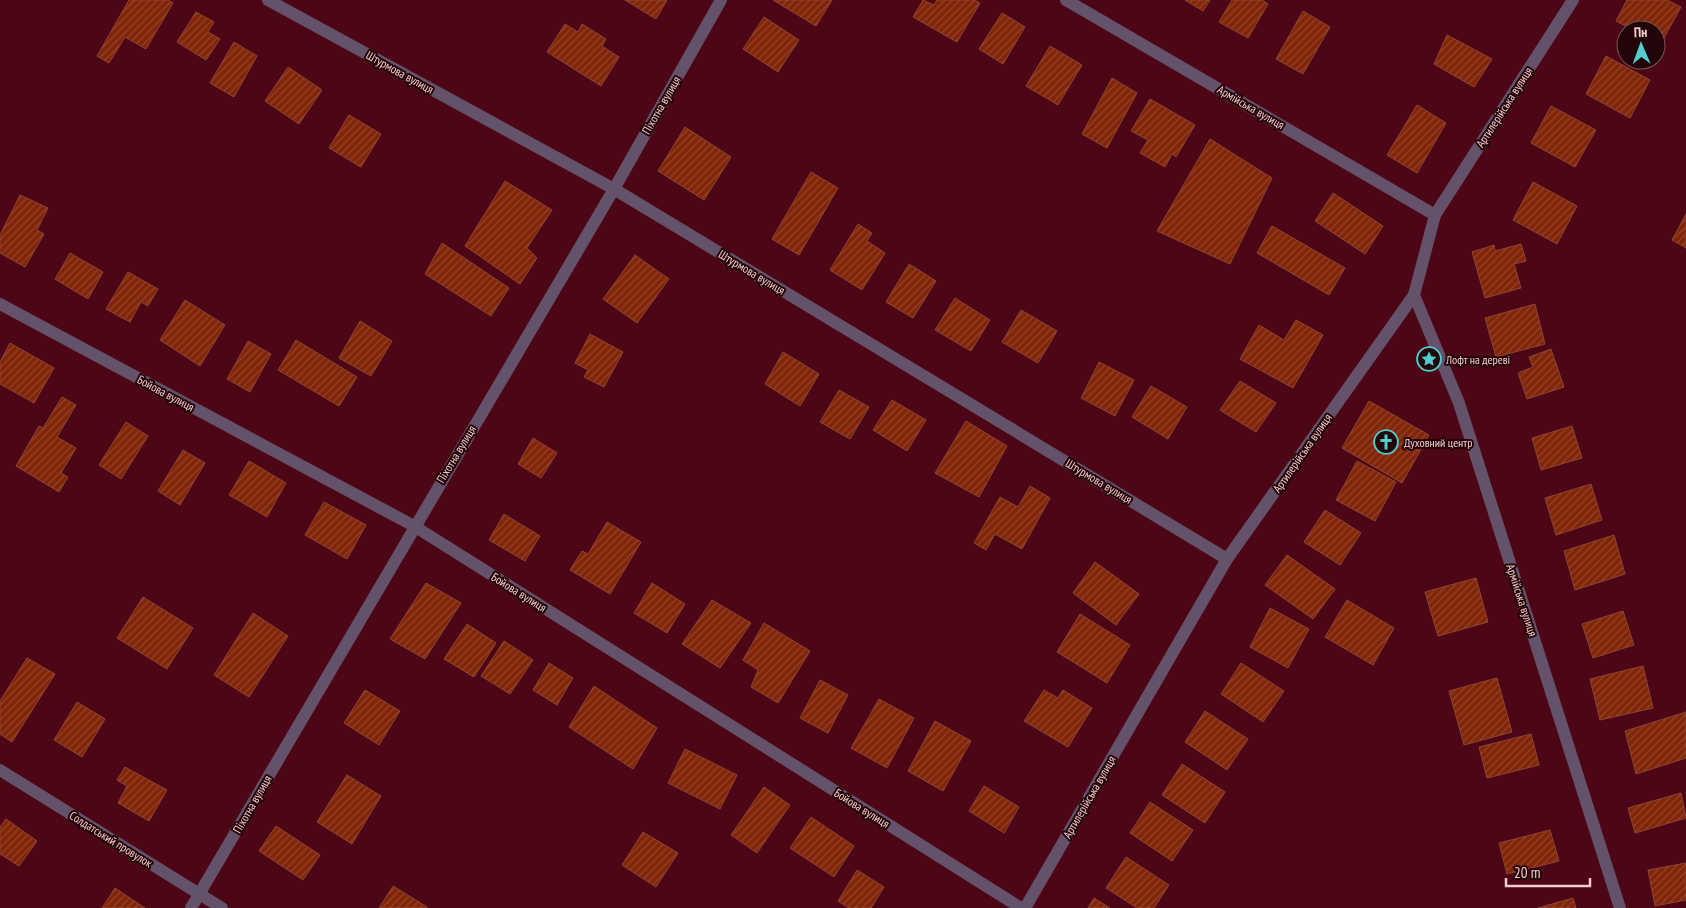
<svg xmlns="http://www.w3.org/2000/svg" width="1686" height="908" font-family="'PT Sans Narrow',sans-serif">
  <defs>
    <pattern id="building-hatch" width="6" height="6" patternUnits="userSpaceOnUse" patternTransform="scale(1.25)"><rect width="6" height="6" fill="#812508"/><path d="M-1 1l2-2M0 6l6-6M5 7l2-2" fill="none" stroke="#94432b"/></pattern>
  </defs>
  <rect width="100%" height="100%" fill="#4d0615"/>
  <!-- building -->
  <g fill="url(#building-hatch)" stroke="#8c4633">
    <polygon points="129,0 168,0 173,3 146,49 125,37 109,63 97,56"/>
    <polygon points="625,0 667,0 656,19"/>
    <polygon points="773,0 832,0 816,26"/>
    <polygon points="923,0 934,5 937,0 974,0 980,3 957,42 913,17"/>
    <polygon points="1185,0 1210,0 1203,11"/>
    <polygon points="1232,0 1262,0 1268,4 1248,38 1219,22"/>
    <polygon points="1627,0 1667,0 1681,7 1660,45 1656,43 1656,30 1633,30 1616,21"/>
    <polygon points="1303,11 1330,27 1303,74 1276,59"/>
    <polygon points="196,12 214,22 208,32 220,39 206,60 177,42"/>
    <polygon points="1002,13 1025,27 1003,64 979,49"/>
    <polygon points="764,17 799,40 778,72 743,49"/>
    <polygon points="565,24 578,32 582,24 606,39 602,46 619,57 601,86 547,52"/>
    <polygon points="1447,35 1492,59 1474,87 1434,64"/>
    <polygon points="234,42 257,56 234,97 210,83"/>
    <polygon points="1050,46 1082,65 1058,105 1026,86"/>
    <polygon points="1606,56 1650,80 1630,118 1586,94"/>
    <polygon points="288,67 322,90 299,124 265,101"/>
    <polygon points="1112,78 1137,93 1107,148 1082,134"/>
    <polygon points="1150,99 1195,125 1176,157 1172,154 1165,167 1140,153 1148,140 1131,131"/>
    <polygon points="1417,105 1446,123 1417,173 1387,155"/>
    <polygon points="1551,106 1596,130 1575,167 1531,143"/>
    <polygon points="349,115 381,134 361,167 329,148"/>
    <polygon points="685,127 731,157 704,200 658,171"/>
    <polygon points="1210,139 1272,178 1230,264 1157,231"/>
    <polygon points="811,172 838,188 799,255 772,239"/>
    <polygon points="505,181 552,210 527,248 537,258 520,284 465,246"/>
    <polygon points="1533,182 1577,206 1557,244 1513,220"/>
    <polygon points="1333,193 1383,226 1365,254 1315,221"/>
    <polygon points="20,195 48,208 37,230 44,234 25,267 0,253 0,235"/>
    <polygon points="1686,214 1686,248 1672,240"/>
    <polygon points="858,224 872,233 867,241 885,253 862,290 830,270"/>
    <polygon points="1272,226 1345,268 1329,295 1257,253"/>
    <polygon points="442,243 509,288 491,316 425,274"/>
    <polygon points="1521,244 1526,261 1514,264 1521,288 1485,298 1472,252 1494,245 1495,251"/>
    <polygon points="70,253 103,272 88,299 55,279"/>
    <polygon points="635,255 669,279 637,323 603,299"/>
    <polygon points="909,264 936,281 913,318 886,302"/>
    <polygon points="128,272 158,289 148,306 141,302 130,322 106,309"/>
    <polygon points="955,298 990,320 971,351 935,330"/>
    <polygon points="185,300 225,325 200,366 160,340"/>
    <polygon points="1535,304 1545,344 1496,357 1485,318"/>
    <polygon points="1021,310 1057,331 1038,363 1002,342"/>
    <polygon points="1296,320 1323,335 1293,388 1240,359 1259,325 1284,340"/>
    <polygon points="360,321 392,341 371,376 339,358"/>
    <polygon points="590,334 623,352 604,387 584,377 588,370 575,363"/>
    <polygon points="296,340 357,377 339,406 278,370"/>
    <polygon points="248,341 271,354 250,392 227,379"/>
    <polygon points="10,343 54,368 34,403 0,384 0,362"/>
    <polygon points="1551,349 1564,387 1527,399 1518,373 1533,367 1529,357"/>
    <polygon points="783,352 819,374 800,406 765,384"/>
    <polygon points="1099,362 1134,380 1115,416 1081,398"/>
    <polygon points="1240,381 1276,403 1256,432 1220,410"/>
    <polygon points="1151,386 1187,407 1168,439 1132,417"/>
    <polygon points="839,390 869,407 850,439 820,422"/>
    <polygon points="62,397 76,405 57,437 76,448 61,473 68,477 59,492 16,466 39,426 43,428"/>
    <polygon points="892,400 926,420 907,451 873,430"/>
    <polygon points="1369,401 1429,435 1402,483 1342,448"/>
    <polygon points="966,421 1007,446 979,497 935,473"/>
    <polygon points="126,422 148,436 121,479 99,465"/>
    <polygon points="1572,426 1582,458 1541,470 1532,438"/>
    <polygon points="533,438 557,453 541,478 518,464"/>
    <polygon points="183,450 205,463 180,505 158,491"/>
    <polygon points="249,461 286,483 267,517 229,495"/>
    <polygon points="1357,461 1396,482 1375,521 1336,500"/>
    <polygon points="1591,484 1602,520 1556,535 1545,498"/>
    <polygon points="1030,486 1050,498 1022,549 995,534 986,550 974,543 1000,497 1018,507"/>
    <polygon points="324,502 366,525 347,559 305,535"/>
    <polygon points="1325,510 1361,533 1340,565 1304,542"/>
    <polygon points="504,514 540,536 525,561 489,540"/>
    <polygon points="607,522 641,542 610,594 570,570 582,551 588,554"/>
    <polygon points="1614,535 1625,574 1575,590 1564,551"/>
    <polygon points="1287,555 1335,589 1313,619 1265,585"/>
    <polygon points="1095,562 1139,594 1116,625 1073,593"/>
    <polygon points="1476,578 1488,622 1438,636 1425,592"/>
    <polygon points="426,583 461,603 425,659 390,639"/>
    <polygon points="652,583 685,604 667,633 634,613"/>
    <polygon points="143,597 193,628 167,669 117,638"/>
    <polygon points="712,600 751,623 720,668 682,644"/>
    <polygon points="1347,600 1394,628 1373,665 1325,637"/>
    <polygon points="1270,608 1309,629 1288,668 1250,647"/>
    <polygon points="1623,611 1634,645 1593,658 1582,624"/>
    <polygon points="253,613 288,636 249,697 214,675"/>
    <polygon points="1080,614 1130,645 1107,683 1057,652"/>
    <polygon points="764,623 810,651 778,703 751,687 758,670 743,660"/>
    <polygon points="467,624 496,643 474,677 444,659"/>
    <polygon points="504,641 533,660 510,694 481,676"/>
    <polygon points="27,658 55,674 12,742 0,734 0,701"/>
    <polygon points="549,663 573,678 557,705 533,690"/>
    <polygon points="1241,663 1284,691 1263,722 1221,694"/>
    <polygon points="1643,666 1653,708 1600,720 1590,679"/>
    <polygon points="1497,678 1512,732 1464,745 1449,691"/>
    <polygon points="820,680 848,695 828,733 800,718"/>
    <polygon points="594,686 657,728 633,769 569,727"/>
    <polygon points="365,690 400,711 379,745 344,723"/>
    <polygon points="1044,690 1058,698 1063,690 1092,708 1068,747 1024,721"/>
    <polygon points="879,699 914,718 887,768 851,748"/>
    <polygon points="77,702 105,719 82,757 54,740"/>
    <polygon points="1205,711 1248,739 1227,770 1185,742"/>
    <polygon points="1686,712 1686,758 1636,774 1625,731"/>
    <polygon points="935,721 971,741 943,791 908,771"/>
    <polygon points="1531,734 1539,765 1487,778 1479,747"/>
    <polygon points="685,749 737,775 720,809 668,783"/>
    <polygon points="1182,764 1225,792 1205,823 1162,795"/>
    <polygon points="125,767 167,790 149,821 118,803 127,786 117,780"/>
    <polygon points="347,775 381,796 352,844 317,822"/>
    <polygon points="984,786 1019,807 1004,833 969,811"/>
    <polygon points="764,787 790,805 757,853 731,835"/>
    <polygon points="1681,793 1686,818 1635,833 1628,808"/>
    <polygon points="1150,802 1193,830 1172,861 1130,833"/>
    <polygon points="811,817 854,846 834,877 790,848"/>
    <polygon points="6,819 37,841 19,866 0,854 0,827"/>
    <polygon points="276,826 320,855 303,880 259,851"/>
    <polygon points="1550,830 1559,861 1507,874 1499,843"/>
    <polygon points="643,832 678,853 656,887 622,865"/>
    <polygon points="1126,857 1169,885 1154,908 1137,908 1106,888"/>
    <polygon points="1686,863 1686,900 1655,906 1648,870"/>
    <polygon points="857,870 884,887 871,908 849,908 838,901"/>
    <polygon points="393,886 427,907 427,908 379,908"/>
    <polygon points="115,888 145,908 102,908"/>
    <polygon points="1094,898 1110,908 1088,908"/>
    <polygon points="1573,898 1576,908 1538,908"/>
  </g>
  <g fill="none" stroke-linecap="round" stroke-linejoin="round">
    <!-- street -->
    <g stroke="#64526b" stroke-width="12">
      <polyline points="268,0 614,189 1227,559"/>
      <polyline points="1066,0 1435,215"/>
      <polyline points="1414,295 1459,403 1620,908"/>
      <polyline points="0,304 414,526 1021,908"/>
      <polyline points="0,770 222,908"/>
      <polyline points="191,908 614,189 721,0"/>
      <polyline points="1025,908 1227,559 1414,295 1435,215 1573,0"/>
    </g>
  </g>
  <!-- icons -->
  <defs>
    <g id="sight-ring" transform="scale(1.25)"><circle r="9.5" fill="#220508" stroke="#52cdce" stroke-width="1.5"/><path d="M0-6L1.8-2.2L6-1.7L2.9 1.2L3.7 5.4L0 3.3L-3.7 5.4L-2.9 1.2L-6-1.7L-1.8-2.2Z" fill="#52cdce"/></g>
    <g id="church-ring" transform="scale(1.25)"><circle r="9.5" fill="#220508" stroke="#52cdce" stroke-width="1.5"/><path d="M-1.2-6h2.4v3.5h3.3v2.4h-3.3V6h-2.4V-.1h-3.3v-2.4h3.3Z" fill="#52cdce"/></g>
  </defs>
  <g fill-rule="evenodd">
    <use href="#sight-ring" x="1429" y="359"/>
    <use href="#church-ring" x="1386" y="442"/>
  </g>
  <g text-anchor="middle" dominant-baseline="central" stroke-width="4" stroke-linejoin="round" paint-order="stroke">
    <!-- street labels -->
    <g font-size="12" fill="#f7cbcc" stroke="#220508">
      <text transform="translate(400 72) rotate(29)">Штурмова вулиця</text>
      <text transform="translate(661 105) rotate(-60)">Піхотна вулиця</text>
      <text transform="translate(1251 107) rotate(30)">Армійська вулиця</text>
      <text transform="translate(1504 107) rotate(-57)">Артилерійська вулиця</text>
      <text transform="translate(752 272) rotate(31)">Штурмова вулиця</text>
      <text transform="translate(166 393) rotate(28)">Бойова вулиця</text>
      <text transform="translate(1302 453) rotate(-55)">Артилерійська вулиця</text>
      <text transform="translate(456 454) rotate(-59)">Піхотна вулиця</text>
      <text transform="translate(1099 481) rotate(31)">Штурмова вулиця</text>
      <text transform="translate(519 592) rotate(32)">Бойова вулиця</text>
      <text transform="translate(1522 600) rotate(72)">Армійська вулиця</text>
      <text transform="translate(1089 797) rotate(-60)">Артилерійська вулиця</text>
      <text transform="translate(252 804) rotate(-60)">Піхотна вулиця</text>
      <text transform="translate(862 808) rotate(32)">Бойова вулиця</text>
      <text transform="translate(111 839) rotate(32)">Солдатський провулок</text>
    </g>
    <!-- poi labels -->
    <g font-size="12" fill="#f7cbcc" stroke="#220508" text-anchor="start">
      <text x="1446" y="359">Лофт на дереві</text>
      <text x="1404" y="442">Духовний центр</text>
    </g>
  </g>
  <!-- north arrow -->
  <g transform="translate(1641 45) rotate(358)"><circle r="24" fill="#220508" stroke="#775456"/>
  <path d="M0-4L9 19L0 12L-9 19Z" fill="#52cdce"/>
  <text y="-8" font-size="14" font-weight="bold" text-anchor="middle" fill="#f7cbcc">Пн</text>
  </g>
  <!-- scale -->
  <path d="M1506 878v8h84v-8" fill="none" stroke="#f7cbcc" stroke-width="2.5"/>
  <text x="1514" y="878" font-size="15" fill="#f7cbcc" stroke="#220508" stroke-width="4" paint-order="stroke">20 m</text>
</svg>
